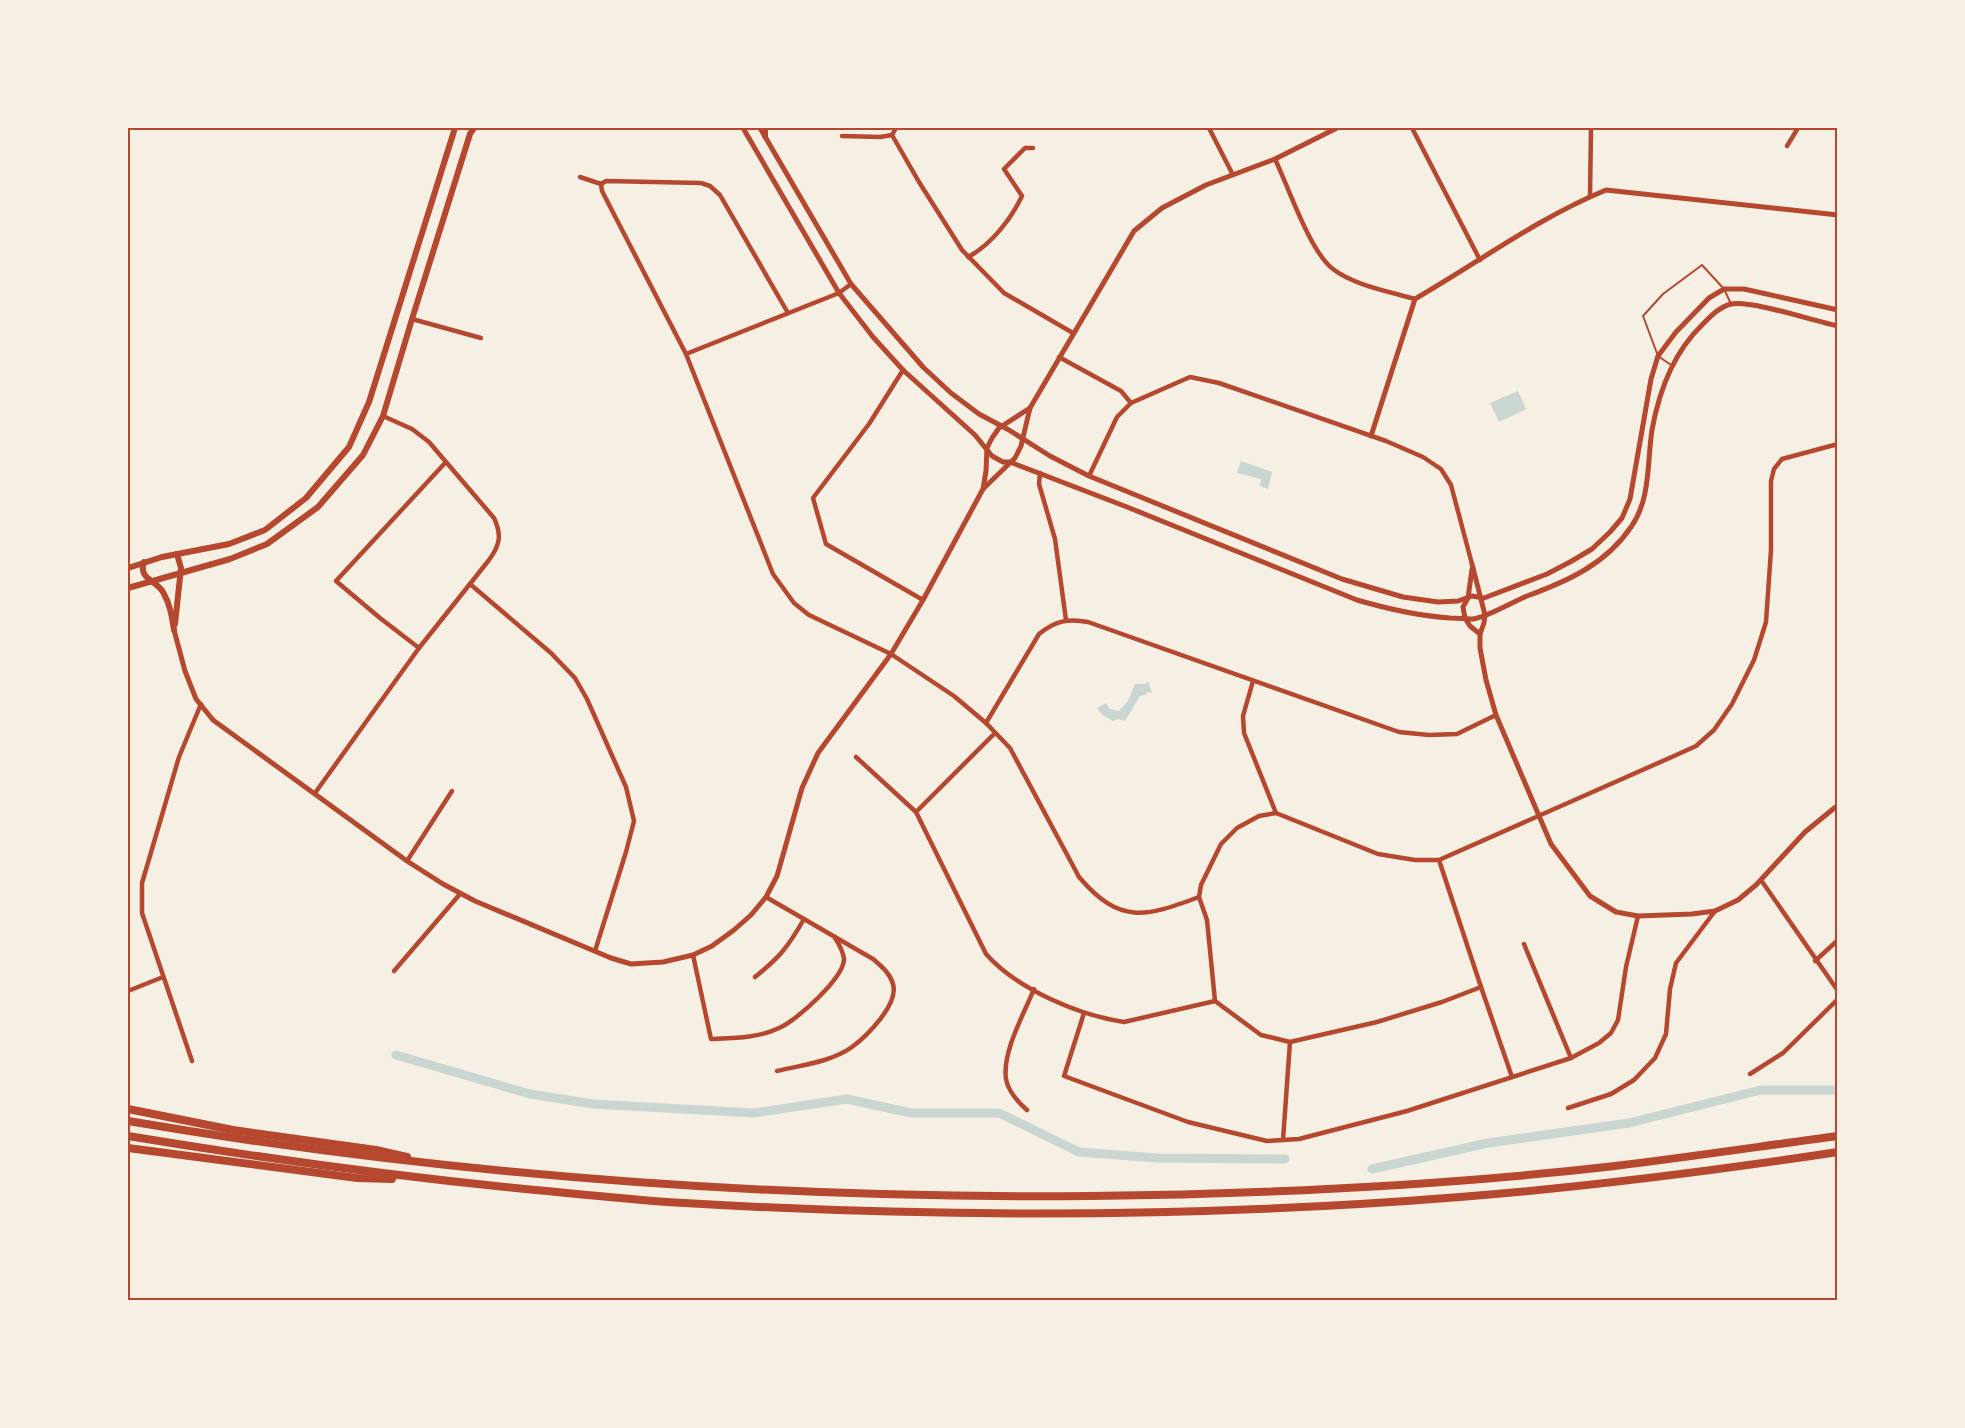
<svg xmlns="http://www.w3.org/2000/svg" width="1965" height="1428" font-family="'Nunito Sans',sans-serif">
  <rect width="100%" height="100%" fill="#f6efe4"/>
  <!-- water -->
  <g fill="#c9d6d2">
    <polygon points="1518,391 1526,409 1499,422 1490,403"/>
    <polygon points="1241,461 1272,472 1268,489 1260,486 1261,479 1237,473"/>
    <path d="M1148 681 1152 693 1147 692 1145 695 1140 696 1125 721 1118 719 1113 721C1106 717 1101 715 1097 708L1106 703 1110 709 1119 711 1128 701 1135 684H1145Z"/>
  </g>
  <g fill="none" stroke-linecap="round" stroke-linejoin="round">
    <!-- canal -->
    <g stroke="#c9d6d2" stroke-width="9">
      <polyline points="396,1055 530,1094 593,1104 754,1113 847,1099 911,1113 999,1113 1079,1152 1157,1158 1285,1159"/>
      <polyline points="1372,1169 1488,1143 1629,1123 1761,1090 1838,1090"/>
    </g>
    <!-- service -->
    <polyline stroke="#b5482f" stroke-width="2" points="1671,365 1658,356 1643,316 1663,294 1702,265 1724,289 1731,304"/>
    <!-- minor -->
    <g stroke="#b5482f" stroke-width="4.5">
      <polyline points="896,128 892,135 919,182 962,250 1004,293 1073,333"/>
      <polyline points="1209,128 1233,175"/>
      <polyline points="1412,128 1480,260"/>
      <polyline points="842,136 880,137 892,135"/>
      <polyline points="1787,146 1798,128"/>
      <path d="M1275 159C1288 186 1310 252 1333 269 1353 285 1391 292 1415 299"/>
      <polyline points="580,177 601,184"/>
      <polyline points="1590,196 1591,128"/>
      <path d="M968 257C991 245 1011 219 1022 196L1004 169 1025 148H1033"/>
      <path d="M788 313 720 195 710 186 701 183 606 181 601 184 602 191 686 354 773 574 794 603 809 615 891 654 954 696 986 723 1010 748 1079 877C1120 925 1145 917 1199 897"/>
      <polyline points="412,319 481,338"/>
      <polyline points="686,354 839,293 851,284"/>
      <polyline points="1059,357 1121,391 1131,403"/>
      <polyline points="903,370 869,424 813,498 826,544 923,600"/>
      <polyline points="1040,473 1039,484 1055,539 1066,620"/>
      <polyline points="1089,476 1117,417 1131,403 1190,377 1219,383 1386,441 1423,457 1441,469 1451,485 1472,564"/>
      <polyline points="470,584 551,653 575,678 587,699 626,787 634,821 626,852 595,951"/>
      <polyline points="419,648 380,618 336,581 445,463"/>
      <polyline points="1253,681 1243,716 1244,733 1276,813"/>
      <path d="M986 723 1039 634C1055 621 1068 618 1088 622L1399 732 1429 735 1457 734 1496 715"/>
      <path d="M995 733 916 812 986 954C1017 989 1078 1015 1124 1022L1215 1001"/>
      <polyline points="856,757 916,812"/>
      <path d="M315 793 419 648 489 560C500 545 502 535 494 518L429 442 412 429 383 416"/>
      <polyline points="1439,860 1481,987 1442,1002 1377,1022 1290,1042 1261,1035 1215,1001 1207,920 1199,897 1201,885 1221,844 1237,828 1259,816 1276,813 1378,854 1415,860 1439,860 1674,756 1696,746 1714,730 1732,704 1754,660 1766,622 1771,550 1771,481 1774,469 1782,459 1838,444"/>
      <polyline points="407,861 452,791"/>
      <polyline points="1761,880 1838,991"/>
      <path d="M766 897 873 959C881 966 890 973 893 984 899 1004 867 1036 852 1047 831 1062 802 1065 777 1071"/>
      <polyline points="1524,944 1571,1058"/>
      <path d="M693 955 711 1039C733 1038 759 1038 779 1028 796 1021 844 978 844 959 843 951 839 944 835 938"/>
      <polyline points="1815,961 1838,940"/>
      <polyline points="394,971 460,894"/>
      <path d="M755 977C780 957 788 947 804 919"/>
      <polyline points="1481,987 1512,1077"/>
      <polyline points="128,991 163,977"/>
      <polyline points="1084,1013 1064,1076 1188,1122 1267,1141 1299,1139 1407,1111 1571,1058 1599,1043 1611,1033 1618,1020 1626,967 1638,916"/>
      <polyline points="192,1061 142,913 142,883 179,757 201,704"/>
      <polyline points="1750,1074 1783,1053 1838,999"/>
      <polyline points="1568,1108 1611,1094 1634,1080 1655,1058 1666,1034 1670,989 1676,963 1715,911"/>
      <path d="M1027 1110C1018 1102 1008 1092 1006 1079 1002 1052 1024 1014 1034 989"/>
      <polyline points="1283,1140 1290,1042"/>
    </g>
    <!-- tertiary -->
    <g stroke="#b5482f" stroke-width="5">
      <path d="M743 128 839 293 873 337 903 370 975 435 992 456 1003 462H1010L1127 507 1357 600C1388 609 1418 616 1450 618 1457 618 1466 619 1473 619 1488 617 1512 602 1527 596 1568 581 1606 564 1631 527 1651 499 1647 462 1652 430 1659 391 1673 353 1702 325 1710 317 1719 307 1731 304 1752 300 1813 321 1838 326"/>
      <polyline points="760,128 851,284 923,367 951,393 979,414 1009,430 1050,456 1089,476 1342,579 1403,597 1438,602 1458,601 1472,596 1484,598 1547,574 1570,562 1592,549 1610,532 1622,518 1630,499 1651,379 1658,356 1676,332 1709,298 1724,289 1744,289 1838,310"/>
      <path d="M1371 436 1415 299C1479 262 1538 218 1606 190L1838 215"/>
      <polyline points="984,488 1015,458 1021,446 1030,408 1134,231 1162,208 1206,185 1275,159 1337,128"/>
      <polyline points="1472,564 1485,615 1484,623 1480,634 1480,648 1486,680 1496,715 1551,844 1590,896 1616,912 1638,916 1692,914 1715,911 1738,900 1756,885 1805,832 1838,805"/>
      <polyline points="1472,569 1468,598 1463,607 1465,618 1470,626 1480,634"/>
      <polyline points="174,630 185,671 196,699 213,720 407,861 443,884 475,901 611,958 631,964 663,962 693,955 712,946 734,930 751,915 766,897 777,876 802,788 818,753 891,654 923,600 983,489 986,471 987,448 992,438 999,428 1030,408"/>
    </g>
    <!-- secondary -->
    <g stroke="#b5482f" stroke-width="6">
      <polyline points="765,128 765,136"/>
      <path d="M144 562C138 579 156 580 163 592 170 604 172 617 174 630"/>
      <polyline points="128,568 162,557 229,544 265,530 306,498 349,447 369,402 455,128"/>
      <polyline points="128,588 230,559 267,544 318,507 363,455 383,416 412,319 470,134 474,128"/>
      <polyline points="175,624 181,568 177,554"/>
    </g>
    <!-- motorway -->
    <g stroke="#b5482f" stroke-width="8">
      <polyline points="128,1109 233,1130 376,1150 407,1157"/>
      <path d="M128 1121C446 1175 767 1199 1090 1196 1265 1194 1441 1186 1615 1166 1689 1157 1763 1146 1838 1136"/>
      <path d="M128 1136C267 1159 406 1178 547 1191 587 1195 627 1199 667 1202 931 1218 1197 1218 1460 1197 1587 1187 1712 1171 1838 1152"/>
      <polyline points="128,1148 357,1178 392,1179"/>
    </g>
  </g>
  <!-- border -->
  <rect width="1965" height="1428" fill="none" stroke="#f6efe4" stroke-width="258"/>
  <rect x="129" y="129" width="1707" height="1170" fill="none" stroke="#b5482f" stroke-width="2"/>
</svg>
